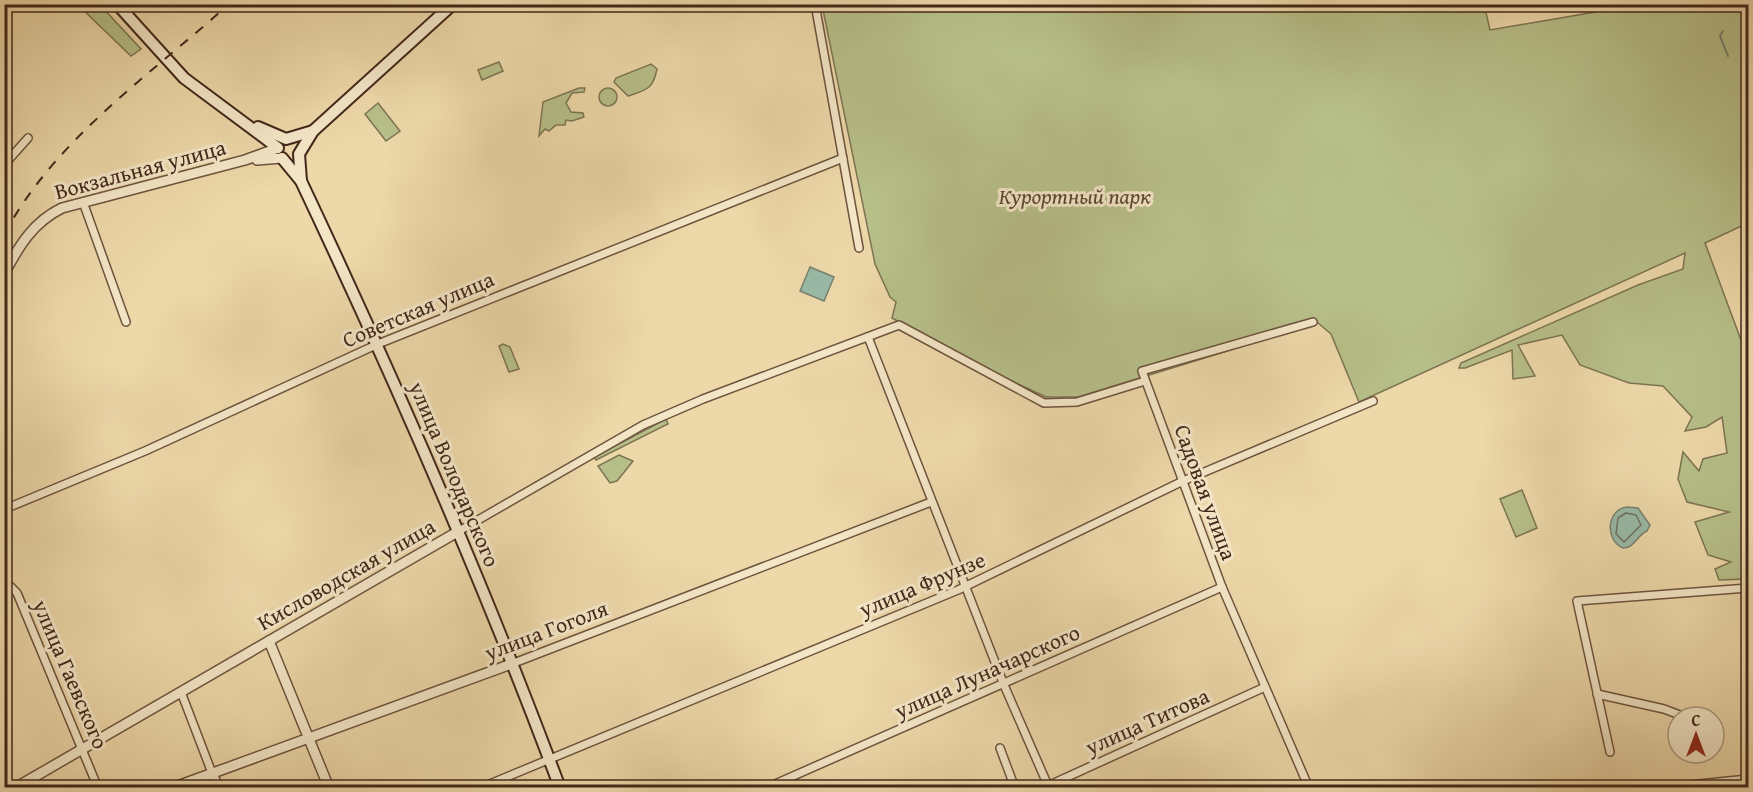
<svg xmlns="http://www.w3.org/2000/svg" width="1753" height="792" font-family="'Gentium Book Plus',serif">
  <rect width="100%" height="100%" fill="#edd8a9"/>
  <filter id="stains"><feTurbulence type="fractalNoise" baseFrequency=".00333" numOctaves="4"/><feColorMatrix values="0 0 0 0 .2 0 0 0 0 .09 0 0 0 0 .02 0 0 0 .5 -.17"/></filter>
  <radialGradient id="worn" r=".72"><stop offset=".6" stop-color="#630" stop-opacity="0"/><stop offset="1" stop-color="#630" stop-opacity=".3"/></radialGradient>
  <!-- green -->
  <g fill="#b7bf89" stroke="#7d7452" stroke-width="1.5">
    <polygon points="1484,4 1490,30 1595,12 1600,5 1748,5 1748,223 1705,243 1748,359 1748,579 1719,580 1715,569 1731,562 1708,555 1695,522 1729,512 1687,502 1678,479 1683,452 1699,471 1703,459 1727,453 1722,417 1706,427 1685,431 1692,417 1663,386 1629,383 1580,365 1562,335 1518,345 1535,376 1513,379 1512,350 1465,368 1459,368 1461,363 1638,285 1683,269 1685,253 1359,402 1331,334 1318,323 1078,397 1046,397 996,374 892,318 896,302 890,297 875,264 822,5"/>
    <polygon points="78,5 100,5 141,49 131,56"/>
    <polygon points="499,62 503,71 482,80 478,70"/>
    <path d="M651 64 657 69C653 89 647 90 628 96L614 82 616 78Z"/>
    <circle cx="608" cy="97" r="9"/>
    <polygon points="579,88 585,88 584,92 572,93 566,103 571,112 583,113 584,117 572,121 566,120 565,125 556,125 549,131 545,129 539,136 543,102"/>
    <polygon points="378,103 400,131 386,141 365,114"/>
    <polygon points="503,344 510,347 519,369 509,372 499,346"/>
    <polygon points="666,419 668,424 596,460 594,457"/>
    <polygon points="619,455 633,461 617,481 610,483 598,466"/>
    <polygon points="1522,490 1537,528 1516,537 1500,499"/>
  </g>
  <!-- water -->
  <g fill="#99baa7" stroke="#77806f" stroke-width="1.5">
    <polygon points="810,267 834,277 824,301 800,291"/>
    <path d="M1627 507 1638 508 1650 525 1647 531C1637 535 1635 548 1623 548 1604 540 1607 509 1627 507Z"/>
  </g>
  <g fill="none" stroke-linecap="round" stroke-linejoin="round">
    <!-- shore -->
    <polygon stroke="#6e7161" stroke-width="1.5" points="1626,513 1636,515 1641,525 1624,542 1616,534 1618,518"/>
    <!-- stream -->
    <polyline stroke="#77806f" stroke-width="2" points="1723,31 1720,36 1728,56"/>
    <!-- minor casing -->
    <g stroke="#6e543e" stroke-width="10">
      <g id="minor">
        <polyline points="815,4 859,248"/>
        <polyline points="4,165 28,138"/>
        <polyline points="83,202 126,322"/>
        <polyline points="868,337 1004,685 1049,788"/>
        <polyline points="12,506 145,451 378,344 843,158"/>
        <polyline points="459,531 643,425 703,399 899,325 1044,403 1077,402 1145,381"/>
        <polyline points="4,580 17,593 98,788"/>
        <polyline points="514,663 931,502"/>
        <polyline points="181,692 212,773"/>
        <polyline points="1597,694 1664,709 1685,717"/>
        <polyline points="1714,728 1715,729"/>
        <polyline points="1000,748 1015,788"/>
        <polyline points="1610,752 1577,601 1748,588"/>
        <polyline points="480,788 958,590 1183,481 1373,401"/>
        <polyline points="766,788 1222,587"/>
        <polyline points="1043,788 1265,687"/>
        <polyline points="1309,788 1222,587 1142,371 1313,322"/>
        <polyline points="1659,788 1748,779"/>
      </g>
    </g>
    <!-- tertiary casing -->
    <g stroke="#6e543e" stroke-width="12">
      <g id="tertiary">
        <polyline points="257,160 282,158"/>
        <path d="M4 274C19 246 33 222 62 208L245 160 278 148"/>
        <polyline points="269,641 329,788"/>
        <polyline points="212,773 218,788"/>
        <polyline points="15,788 459,531"/>
        <polyline points="172,788 514,663"/>
      </g>
    </g>
    <!-- secondary casing -->
    <g stroke="#43281b" stroke-width="14">
      <g id="secondary">
        <polyline points="117,4 184,78 278,148"/>
        <polyline points="258,127 286,139 313,131"/>
        <path d="M282 158 301 181C395 380 483 581 560 788"/>
        <polyline points="301,181 299,154 313,131 453,4"/>
      </g>
    </g>
    <!-- minor -->
    <use href="#minor" stroke="#f3e6c7" stroke-width="7"/>
    <!-- tertiary -->
    <use href="#tertiary" stroke="#f3e6c7" stroke-width="9"/>
    <!-- secondary -->
    <use href="#secondary" stroke="#f3e6c7" stroke-width="10"/>
    <!-- rail -->
    <path stroke="#43281b" stroke-width="2" stroke-dasharray="10 10" stroke-linecap="butt" d="M4 235C54 140 150 75 229 4"/>
  </g>
  <g text-anchor="middle" dominant-baseline="central" stroke-width="6" stroke-linejoin="round" paint-order="stroke">
    <!-- street labels -->
    <g font-size="22" fill="#43281b" stroke="#f3e6c7">
      <text transform="translate(140 169) rotate(-15)">Вокзальная улица</text>
      <text transform="translate(418 309) rotate(-23)">Советская улица</text>
      <text transform="translate(455 474) rotate(67)">улица Володарского</text>
      <text transform="translate(1206 492) rotate(70)">Садовая улица</text>
      <text transform="translate(346 574) rotate(-30)">Кисловодская улица</text>
      <text transform="translate(922 584) rotate(-23)">улица Фрунзе</text>
      <text transform="translate(546 630) rotate(-21)">улица Гоголя</text>
      <text transform="translate(987 671) rotate(-24)">улица Луначарского</text>
      <text transform="translate(71 674) rotate(67)">улица Гаевского</text>
      <text transform="translate(1147 721) rotate(-24)">улица Титова</text>
    </g>
    <!-- park labels -->
    <g font-size="22" font-style="italic" fill="#5a4631" stroke="#f3e6c7">
      <text x="1075" y="196">Курортный парк</text>
    </g>
  </g>
  <!-- margin -->
  <rect width="1753" height="792" fill="none" stroke="#edd8a9" stroke-width="24"/>
  <rect x="6" y="6" width="1741" height="780" fill="none" stroke="#43281b" stroke-width="3"/>
  <rect x="12" y="12" width="1729" height="768" fill="none" stroke="#43281b" stroke-width="1.5"/>
  <!-- north arrow -->
  <g transform="translate(1696 735)"><circle r="28" fill="#f3e6c7" stroke="#ad9a82" stroke-width="1.5"/>
  <path d="M0-4.5L10 22L0 15L-10 22Z" fill="#8f2418"/>
  <text y="-9" font-size="16" font-weight="bold" text-anchor="middle" fill="#43281b">С</text>
  </g>
  <rect width="100%" height="100%" filter="url(#stains)"/>
  <rect width="100%" height="100%" fill="url(#worn)"/>
</svg>
